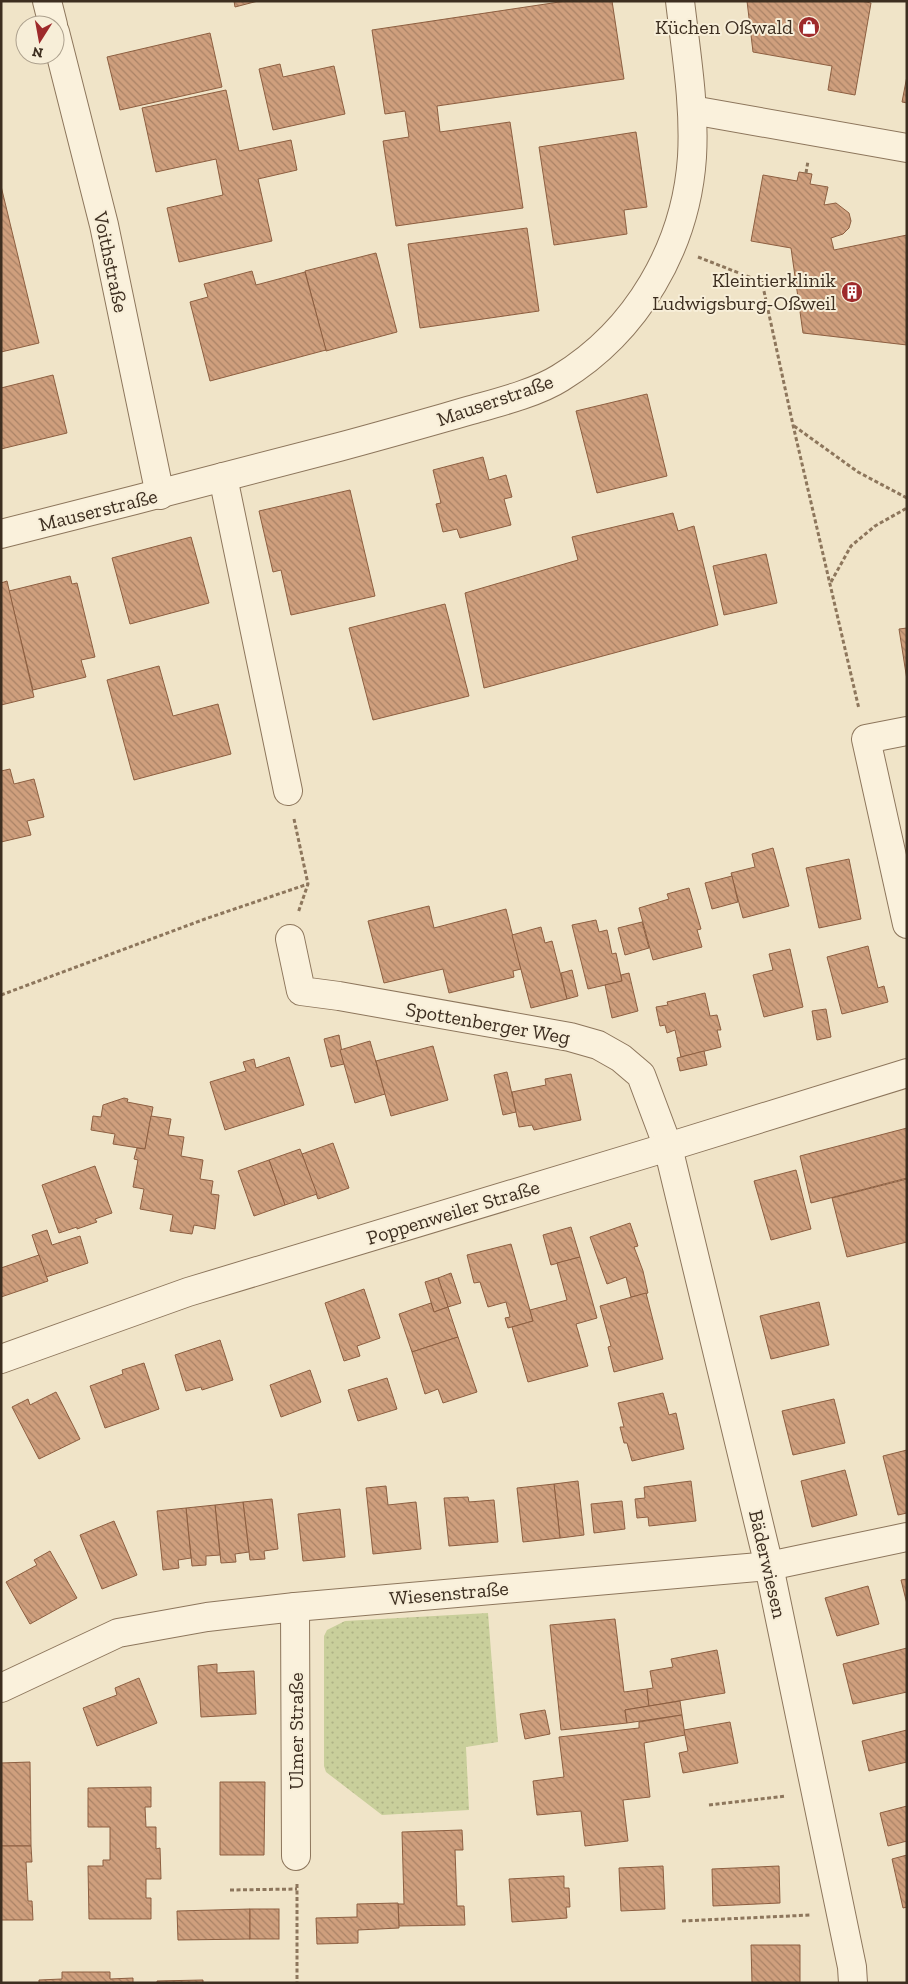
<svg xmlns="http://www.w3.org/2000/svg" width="908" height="1984" font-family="'Zilla Slab',serif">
  <defs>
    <pattern id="grass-dots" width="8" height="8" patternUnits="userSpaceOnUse" patternTransform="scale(1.25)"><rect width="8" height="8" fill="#c9cf9b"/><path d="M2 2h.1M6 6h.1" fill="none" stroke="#aeb285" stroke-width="1.8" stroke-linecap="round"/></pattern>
    <pattern id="building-back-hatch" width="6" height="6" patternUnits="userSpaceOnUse" patternTransform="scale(1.25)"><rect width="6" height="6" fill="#cf9f7d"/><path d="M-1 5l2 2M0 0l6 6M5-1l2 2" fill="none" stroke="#a98266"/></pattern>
  </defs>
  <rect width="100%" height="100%" fill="#f0e4c8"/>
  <!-- grass -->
  <polygon fill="url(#grass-dots)" points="488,1613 498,1742 466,1747 469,1810 382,1815 326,1772 324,1766 324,1636 327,1630 345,1621"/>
  <!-- building -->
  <g fill="url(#building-back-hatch)" stroke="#8d5f41">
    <polygon points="234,1 258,1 235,7"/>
    <polygon points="566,1 612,1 624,79 437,106 440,132 510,122 523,208 396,226 383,141 409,137 405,111 385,114 372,30"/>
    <polygon points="747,1 861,1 871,3 855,95 828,90 832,66 753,52"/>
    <polygon points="210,33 222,87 120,110 107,57"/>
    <polygon points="280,64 283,77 334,66 345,114 273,130 259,69"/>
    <polygon points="907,76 907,103 902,102"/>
    <polygon points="226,90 239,151 291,140 297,170 258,179 272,241 179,262 167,208 223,195 216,159 156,172 142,108"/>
    <polygon points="636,132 647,207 624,210 627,234 554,245 539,147"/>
    <polygon points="799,172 812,174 810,184 828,187 824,205 836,203 849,213 851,221 849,228 843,234 831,238 834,250 907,235 907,345 803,333 791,248 751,241 763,175 797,181"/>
    <polygon points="1,186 39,343 1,352"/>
    <polygon points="527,228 539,311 420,328 408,244"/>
    <polygon points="376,253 397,332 326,351 305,271"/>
    <polygon points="252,271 256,285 305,272 326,350 210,381 190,302 208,297 204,284"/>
    <polygon points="53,375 67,433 1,449 1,388"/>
    <polygon points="647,394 667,476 597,493 576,411"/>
    <polygon points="483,457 489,480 506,475 512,497 504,499 511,525 460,538 457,529 443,532 436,504 441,503 433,470"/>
    <polygon points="350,490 375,596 291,615 281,570 273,572 259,511"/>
    <polygon points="673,513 678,531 694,526 718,625 484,688 465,593 578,560 572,537"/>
    <polygon points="191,537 209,603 130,624 112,558"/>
    <polygon points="766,554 777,603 724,615 713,566"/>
    <polygon points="70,576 72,584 77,583 95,657 81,660 86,677 33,690 9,591"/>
    <polygon points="7,581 34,697 1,705 1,583"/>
    <polygon points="445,604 469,696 373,720 349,628"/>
    <polygon points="907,628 907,680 899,629"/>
    <polygon points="159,666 173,716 218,704 231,754 134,780 107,680"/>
    <polygon points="10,769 14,784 34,779 44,817 27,821 31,835 1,842 1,771"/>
    <polygon points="773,848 789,906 743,918 731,873 755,867 752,854"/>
    <polygon points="849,859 861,919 819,928 806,868"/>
    <polygon points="732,876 738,902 712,909 705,883"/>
    <polygon points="689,888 701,929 697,930 702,947 653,960 639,908 669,899 667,894"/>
    <polygon points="429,906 434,928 506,909 521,969 513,971 514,977 449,993 443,969 384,983 368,921"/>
    <polygon points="596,920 599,932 607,930 612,954 616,953 622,981 588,989 572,925"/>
    <polygon points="642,922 649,948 625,955 618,928"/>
    <polygon points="541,927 545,943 552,941 567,999 531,1008 512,935"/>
    <polygon points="868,946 878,988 884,986 888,1002 842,1014 827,957"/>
    <polygon points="790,949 803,1007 764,1017 753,975 773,970 769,954"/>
    <polygon points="572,970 578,996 567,999 561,973"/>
    <polygon points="629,973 638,1011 612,1018 605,985 622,981 621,975"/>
    <polygon points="705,993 710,1016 717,1015 721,1030 717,1030 721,1047 681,1057 675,1030 667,1033 665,1025 660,1026 656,1007 668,1005 667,1002"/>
    <polygon points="826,1009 831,1037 817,1040 812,1011"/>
    <polygon points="339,1035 344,1064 331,1067 324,1039"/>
    <polygon points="370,1041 385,1094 355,1103 340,1050"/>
    <polygon points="433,1046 448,1100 391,1116 376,1061"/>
    <polygon points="704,1051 707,1065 680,1071 677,1058"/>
    <polygon points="289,1057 304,1105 225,1130 210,1082 246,1071 243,1062 254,1059 256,1068"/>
    <polygon points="507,1072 516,1112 503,1115 494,1075"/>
    <polygon points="571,1074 581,1120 534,1130 532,1125 519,1127 512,1092 546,1085 545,1079"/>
    <polygon points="124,1098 128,1099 127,1102 153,1107 145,1149 113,1144 115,1134 91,1130 93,1116 101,1117 103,1105"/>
    <polygon points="151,1116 171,1119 168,1135 184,1137 181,1156 203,1160 200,1179 213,1181 211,1194 219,1195 215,1229 194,1225 192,1234 170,1231 173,1215 140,1209 144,1189 133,1187 138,1160 134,1159 137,1148 145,1149"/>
    <polygon points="907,1128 907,1178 811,1203 800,1156"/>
    <polygon points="333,1143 349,1188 318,1199 302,1154"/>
    <polygon points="300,1149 317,1194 285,1205 269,1160"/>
    <polygon points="269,1160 285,1205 254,1216 238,1171"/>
    <polygon points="95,1166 112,1213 95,1219 97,1222 77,1229 77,1227 59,1233 42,1185"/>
    <polygon points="796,1170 811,1229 771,1240 754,1181"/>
    <polygon points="907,1179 907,1242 847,1257 832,1198"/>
    <polygon points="630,1223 638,1246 634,1247 643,1271 648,1293 631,1297 626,1277 607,1284 590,1237"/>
    <polygon points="571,1227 580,1257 551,1265 543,1235"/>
    <polygon points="47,1230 52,1245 80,1236 88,1263 46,1277 32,1235"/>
    <polygon points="511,1244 533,1321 508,1328 505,1318 510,1317 506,1302 488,1307 480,1282 474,1283 467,1255"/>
    <polygon points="39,1255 48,1281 1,1297 1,1268"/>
    <polygon points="580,1257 597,1318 576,1324 588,1366 528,1382 512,1327 533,1321 530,1310 567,1300 557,1263"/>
    <polygon points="451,1273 461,1303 448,1307 438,1278"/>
    <polygon points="438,1278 448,1307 434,1312 425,1282"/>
    <polygon points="364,1289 380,1338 357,1346 360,1356 344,1361 325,1303"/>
    <polygon points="646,1293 663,1359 614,1372 608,1347 611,1346 600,1306"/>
    <polygon points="819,1302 829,1345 771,1359 760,1316"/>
    <polygon points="431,1303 434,1312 448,1307 458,1337 412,1352 399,1314"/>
    <polygon points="458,1337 477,1392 443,1403 438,1389 425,1394 412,1352"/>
    <polygon points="220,1340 233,1380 202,1390 201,1387 186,1391 175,1355"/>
    <polygon points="144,1363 159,1409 105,1428 90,1386 123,1374 122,1370"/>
    <polygon points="310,1370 321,1402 281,1417 270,1385"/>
    <polygon points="387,1378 397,1409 358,1421 348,1390"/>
    <polygon points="56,1392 80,1439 39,1459 12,1407 28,1399 30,1405"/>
    <polygon points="663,1393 669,1415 676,1413 684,1449 632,1461 627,1443 624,1443 620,1427 624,1427 618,1403"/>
    <polygon points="834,1399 845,1443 793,1455 782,1411"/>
    <polygon points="907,1450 907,1513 898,1515 883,1456"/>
    <polygon points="845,1470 857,1515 812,1527 801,1481"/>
    <polygon points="578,1481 584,1535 560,1538 554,1484"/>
    <polygon points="691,1481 696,1521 649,1526 648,1517 637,1518 635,1499 645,1498 644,1487"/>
    <polygon points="554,1484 560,1538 523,1542 517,1488"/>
    <polygon points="386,1486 388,1505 416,1502 421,1549 373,1554 366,1488"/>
    <polygon points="468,1497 469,1502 494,1500 498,1542 449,1546 444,1498"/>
    <polygon points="272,1499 278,1549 264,1551 265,1559 250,1560 243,1502"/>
    <polygon points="622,1501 625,1529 594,1533 591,1504"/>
    <polygon points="243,1502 249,1552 235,1554 236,1562 221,1563 215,1505"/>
    <polygon points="215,1505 220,1555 206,1556 206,1565 192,1566 186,1508"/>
    <polygon points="186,1508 191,1558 178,1560 179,1568 163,1570 157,1511"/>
    <polygon points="340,1509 345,1557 303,1561 298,1514"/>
    <polygon points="114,1521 137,1575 102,1589 80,1535"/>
    <polygon points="50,1551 77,1598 30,1624 6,1582 37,1565 34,1560"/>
    <polygon points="907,1579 907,1604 901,1580"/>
    <polygon points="868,1586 879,1624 837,1636 825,1598"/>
    <polygon points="615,1619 624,1692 647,1689 649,1706 625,1710 627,1723 561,1730 550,1625"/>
    <polygon points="907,1648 907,1692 853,1704 843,1664"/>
    <polygon points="717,1650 725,1693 649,1706 647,1689 653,1688 650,1671 673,1667 671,1659"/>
    <polygon points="217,1664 217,1673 254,1671 256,1714 201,1717 198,1666"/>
    <polygon points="139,1678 157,1723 97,1746 83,1708 117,1695 115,1688"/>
    <polygon points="680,1701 682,1715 627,1723 625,1710"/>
    <polygon points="545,1710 550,1734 525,1739 520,1714"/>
    <polygon points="682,1715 685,1735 644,1743 650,1797 623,1800 628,1841 585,1846 581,1811 537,1815 533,1781 564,1777 559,1737 639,1728 639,1722"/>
    <polygon points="730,1722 738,1763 683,1773 679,1753 688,1751 684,1730"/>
    <polygon points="907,1730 907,1762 869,1771 862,1741"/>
    <polygon points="30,1762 31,1846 1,1846 1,1763"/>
    <polygon points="220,1782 265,1782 264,1855 220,1855"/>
    <polygon points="151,1787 151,1807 145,1807 146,1827 156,1827 156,1849 160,1848 161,1879 146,1879 146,1898 151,1898 151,1919 89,1919 88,1866 103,1866 103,1860 110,1860 110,1827 88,1827 88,1788"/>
    <polygon points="907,1806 907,1841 888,1846 880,1813"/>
    <polygon points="462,1830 463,1850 455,1850 457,1906 464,1906 465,1925 399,1926 398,1904 404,1904 402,1832"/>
    <polygon points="1,1846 31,1846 32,1862 26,1862 28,1901 32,1901 33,1920 1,1920"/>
    <polygon points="907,1855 907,1907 903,1908 892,1859"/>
    <polygon points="663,1866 665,1909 621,1911 619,1868"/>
    <polygon points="779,1866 780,1903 713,1906 712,1869"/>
    <polygon points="564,1876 564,1888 569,1888 570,1907 566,1907 567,1918 512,1922 509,1879"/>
    <polygon points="398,1903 399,1928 358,1930 358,1943 317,1944 316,1918 357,1917 357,1904"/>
    <polygon points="250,1909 250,1939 178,1940 177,1911"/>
    <rect x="250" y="1909" width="29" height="30"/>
    <polygon points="751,1945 800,1945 800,1983 752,1983"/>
    <polygon points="62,1972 110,1972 110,1979 133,1978 133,1983 39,1983 39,1980 62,1979"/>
    <polygon points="203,1980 203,1983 157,1983 157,1981"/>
  </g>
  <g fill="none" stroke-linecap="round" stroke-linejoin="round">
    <!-- minor casing -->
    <g stroke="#8d765c" stroke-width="30">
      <g id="minor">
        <polyline points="47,1 53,25"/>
        <polyline points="55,32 104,225 160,495"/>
        <polyline points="692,110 907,148"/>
        <polyline points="223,477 288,791"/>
        <path d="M1 534C114 506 226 476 339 447 384 435 429 422 475 409 500 402 538 392 560 378 637 331 686 247 692 157 695 105 686 53 680 1"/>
        <polyline points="907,731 866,739 907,924"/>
        <polyline points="290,939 301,991 339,996 570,1037 598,1045 621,1058 641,1075 668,1147 769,1566 852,1967 853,1983"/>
        <polyline points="1,1359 188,1292 668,1147 907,1073"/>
        <polyline points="295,1607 296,1856"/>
        <polyline points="1,1688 118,1633 207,1617 295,1607 769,1566 907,1537"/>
      </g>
    </g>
    <!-- path -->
    <g stroke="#8d765c" stroke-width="3" stroke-dasharray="4 2.5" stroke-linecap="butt">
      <polyline points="806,173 808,161"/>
      <polyline points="698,257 762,282 793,425 859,709"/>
      <polyline points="794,426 858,472 907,498"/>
      <polyline points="831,582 851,546 875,526 907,508"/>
      <polyline points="294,819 308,884 298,913"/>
      <polyline points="1,995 205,919 308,884"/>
      <polyline points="709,1805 786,1796"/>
      <polyline points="297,1884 297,1983"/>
      <polyline points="230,1890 297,1889"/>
      <polyline points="682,1921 810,1915"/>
    </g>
    <!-- minor -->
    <use href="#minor" stroke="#faf1dc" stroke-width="28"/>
  </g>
  <!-- icons -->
  <defs>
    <g id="shop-disc" transform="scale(1.125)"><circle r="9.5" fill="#9e2a2b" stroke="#f7eed8"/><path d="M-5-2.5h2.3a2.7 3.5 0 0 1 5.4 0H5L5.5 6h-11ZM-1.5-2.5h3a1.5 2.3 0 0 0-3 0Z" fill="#fff"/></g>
    <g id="building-disc" transform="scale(1.125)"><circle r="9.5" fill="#9e2a2b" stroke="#f7eed8"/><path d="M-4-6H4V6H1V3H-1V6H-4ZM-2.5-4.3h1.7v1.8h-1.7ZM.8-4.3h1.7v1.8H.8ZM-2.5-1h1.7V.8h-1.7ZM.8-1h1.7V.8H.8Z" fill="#fff"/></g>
  </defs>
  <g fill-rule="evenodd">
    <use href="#shop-disc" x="809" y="27"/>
    <use href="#building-disc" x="852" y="292"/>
  </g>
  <g text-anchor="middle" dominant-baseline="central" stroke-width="4" stroke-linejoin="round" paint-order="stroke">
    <!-- poi labels -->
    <g font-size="20" fill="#3d2e20" stroke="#f7eed8" text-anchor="end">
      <text x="793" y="27">Küchen Oßwald</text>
      <text x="836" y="280">Kleintierklinik<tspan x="836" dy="23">Ludwigsburg-Oßweil</tspan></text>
    </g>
    <!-- street labels -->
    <g font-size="20" fill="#3d2e20" stroke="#f7eed8">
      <text transform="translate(111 262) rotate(78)">Voithstraße</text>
      <text transform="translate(495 400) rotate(-19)">Mauserstraße</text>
      <text transform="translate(98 510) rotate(-14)">Mauserstraße</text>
      <text transform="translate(488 1023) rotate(10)">Spottenberger Weg</text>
      <text transform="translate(453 1212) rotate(-17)">Poppenweiler Straße</text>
      <text transform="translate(768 1564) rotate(77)">Bäderwiesen</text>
      <text transform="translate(449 1593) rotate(-5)">Wiesenstraße</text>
      <text transform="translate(296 1731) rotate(-90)">Ulmer Straße</text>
    </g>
  </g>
  <!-- border -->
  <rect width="908" height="1984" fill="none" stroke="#3d2e20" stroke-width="5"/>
  <!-- north arrow -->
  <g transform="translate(40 40) rotate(191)"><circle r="24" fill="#f7eed8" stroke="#ada18e"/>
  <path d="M0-4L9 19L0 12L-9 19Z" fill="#9e2a2b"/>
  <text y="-8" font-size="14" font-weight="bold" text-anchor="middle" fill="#3d2e20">N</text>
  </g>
</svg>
